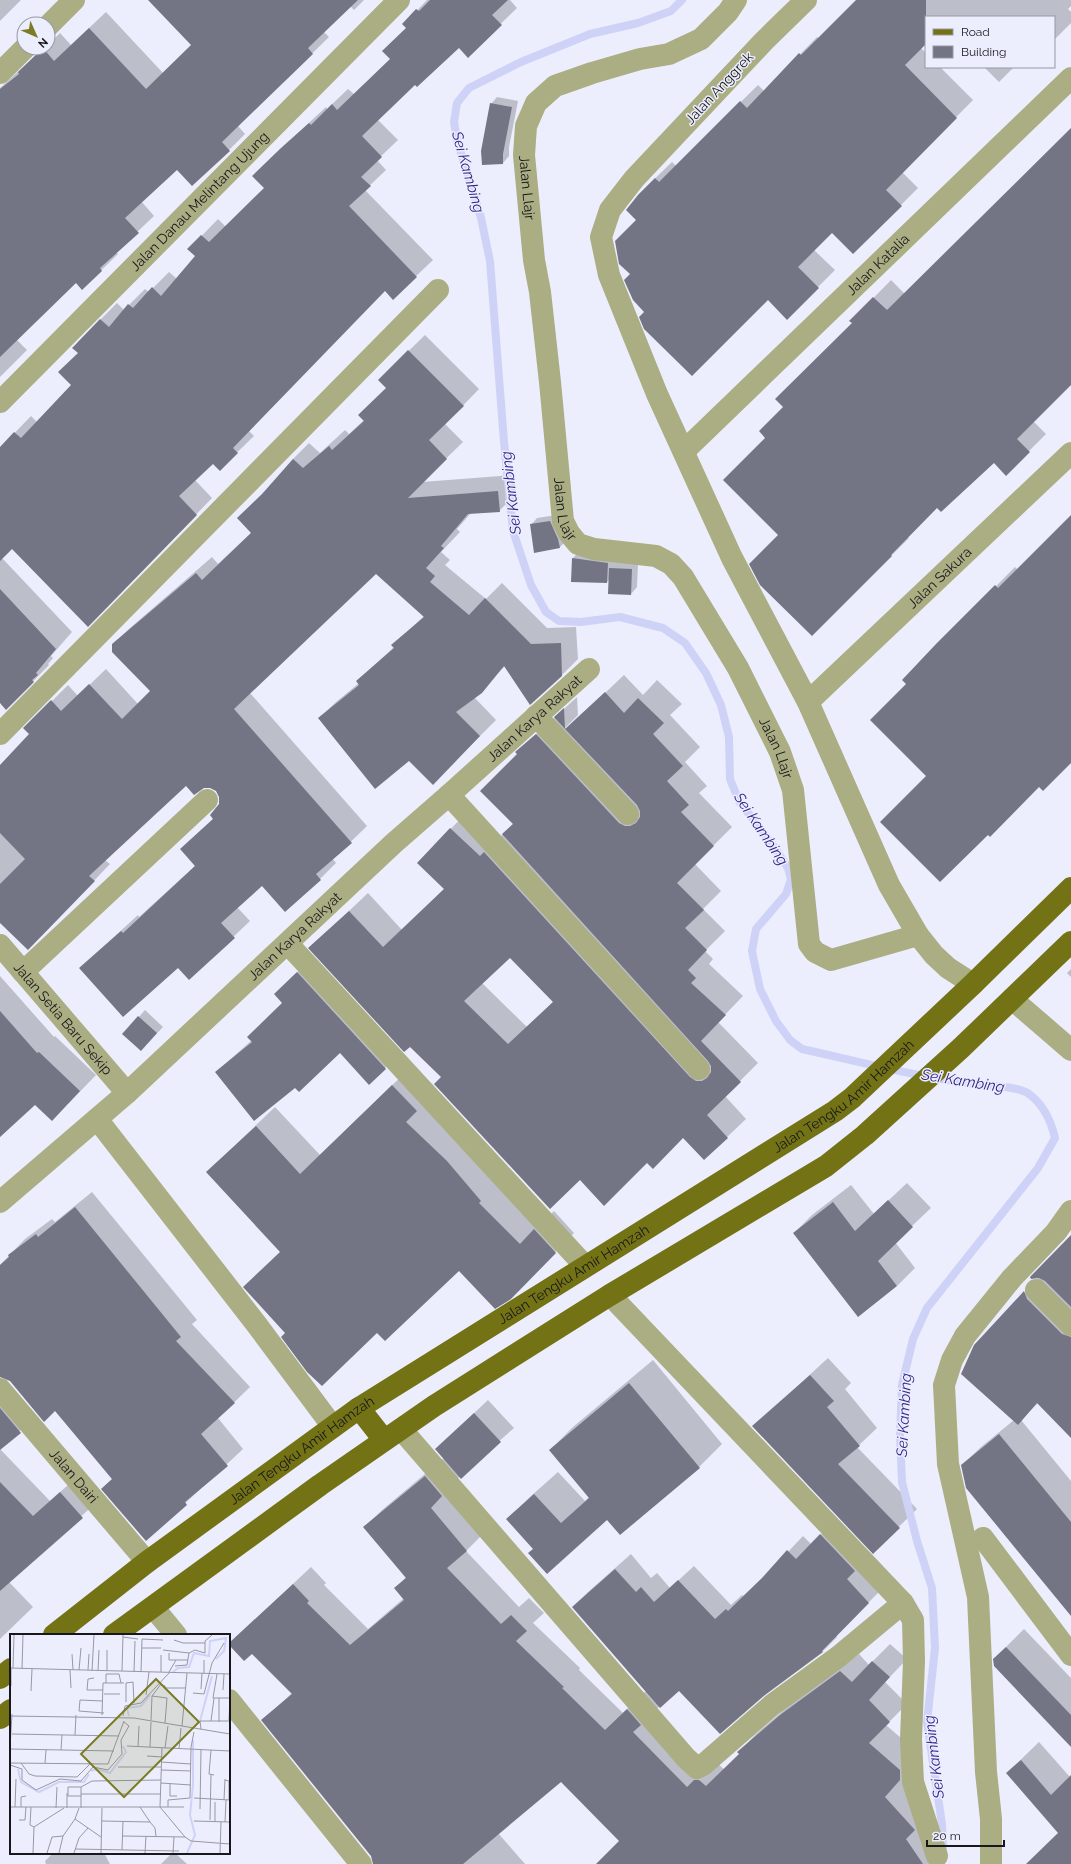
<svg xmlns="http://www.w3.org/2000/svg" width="1071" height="1864" font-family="Raleway,sans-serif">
  <rect width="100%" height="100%" fill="#eceefd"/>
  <!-- shadow -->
  <g fill="#0003" fill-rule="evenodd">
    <polygon points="0,0 21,0 0,21"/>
    <polygon points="150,0 364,0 354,10 350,6 324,32 329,37 238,126 245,134 229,150 177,168 141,201 154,216 116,252 118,254 82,289 76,282 17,340 27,350 0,377 0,88 44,48 48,48 48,45 60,33 71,45 106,12 163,73 192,45"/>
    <polygon points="427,0 510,0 517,8 468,56 459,47 415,84 378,120 398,140 377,160 386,170 365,190 433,260 393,298 385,290 249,431 254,436 220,469 213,462 195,480 212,498 104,610 13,548 2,558 72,632 51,656 53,658 48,664 49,665 6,709 0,702 0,448 31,416 37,422 72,385 79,352 77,343 117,303 124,310 145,289 149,292 169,272 177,279 197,256 189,249 218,219 226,227 265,188 270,159 326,107 327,109 348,89 354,94 391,59 408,28 404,24"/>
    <polygon points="857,0 1071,0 1071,6 1068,9 1071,12 1071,23 1054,40 1054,17 926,17 926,42 921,48 926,53 926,67 940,67 973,100 902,172 918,188 853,253 832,232 814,250 835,270 787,318 768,299 646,312 631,274 638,195 672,162 676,166 758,85 764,91 817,37 819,39"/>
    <polygon points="984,67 1014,67 999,82"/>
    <polygon points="497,97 518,101 509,147 509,156 503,163 491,104"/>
    <polygon points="1071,129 1071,384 1033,421 1046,434 1006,474 994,462 937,507 907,537 909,538 812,635 779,535 767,438 784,407 853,323 851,321 891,280 905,294"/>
    <polygon points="425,335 479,389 445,424 463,442 422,482 514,475 516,494 499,511 471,513 457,529 460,532 441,552 450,560 445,565 486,599 502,583 547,628 576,627 578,659 561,676 505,666 474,697 496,720 433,783 409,760 319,718 336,702 359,683 357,681 394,647 393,645 424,616 376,573 250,693 367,826 333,859 336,863 320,879 285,911 262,885 237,907 250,921 189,979 178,967 80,968 138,915 139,917 195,866 181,849 214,818 220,804 220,797 217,790 211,787 186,785 105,860 110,864 44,933 0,921 0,767 30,734 25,728 68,685 78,696 106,669 138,704 151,691 113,644 130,628 212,557 218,564 252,532 266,491 293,459 309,443 320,453 345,430 349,434 364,420 387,388 379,380"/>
    <polygon points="557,515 566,541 559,548 531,525 537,518"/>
    <polygon points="1071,517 1071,761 927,776 907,684 903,680 1015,567 1018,570"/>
    <polygon points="586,545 638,563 637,587 631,594 610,579 607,582 573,558"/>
    <path d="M624 675 643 695 657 680 682 704 670 715 700 747 685 762 707 786 699 793 732 827 695 864 721 891 703 909 725 931 705 951 713 959 709 964 743 996 718 1022 758 1063 725 1096 746 1119 704 1159 683 1137 647 1162 580 1179 442 1077 310 948 368 893 402 930 445 888 418 863 469 810 499 838 514 823 519 754 517 752 577 697 578 715 565 728 567 729ZM510 957 554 1001 527 1027 482 983Z"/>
    <polygon points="313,958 400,1053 369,1084 340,1052 295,1087 216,1072 252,1040 283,1003 290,979"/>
    <polygon points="1071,969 1071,977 1067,973"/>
    <polygon points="0,976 54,1037 55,1036 96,1075 68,1104 35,1104 0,1137"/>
    <polygon points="145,1010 163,1027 148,1043 124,1034"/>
    <polygon points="412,1066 540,1225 554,1211 574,1233 510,1298 459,1269 377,1331 286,1333 281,1251 207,1172 275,1107 320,1155"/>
    <polygon points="907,1183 931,1208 895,1242 915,1268 897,1286 794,1233 812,1215 851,1185 874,1214"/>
    <polygon points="92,1192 197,1320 192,1324 250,1387 218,1418 243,1449 146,1540 112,1479 55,1410 10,1380 0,1376 0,1265 25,1239 52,1219 55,1222"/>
    <polygon points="1071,1237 1071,1436 1038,1403 1021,1420 1071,1481 1071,1615 962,1465 981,1447 1014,1420 975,1346 1039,1277"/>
    <polygon points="828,1358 851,1383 845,1389 877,1428 857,1447 917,1509 873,1552 754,1426"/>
    <polygon points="653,1360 722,1444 699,1467 607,1518 534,1548 508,1519 531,1496 558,1472 585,1501 589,1497 550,1450 573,1427"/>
    <polygon points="0,1398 36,1416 0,1449"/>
    <polygon points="488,1400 514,1428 460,1476 448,1490 484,1533 466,1551 519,1607 529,1598 544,1613 533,1623 580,1668 579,1670 623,1713 646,1691 573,1607 588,1592 631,1554 651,1578 657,1573 670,1588 694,1566 731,1605 742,1595 743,1596 769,1572 803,1536 811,1544 836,1520 884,1587 836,1635 837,1637 822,1652 679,1689 651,1714 705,1770 717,1763 725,1770 741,1754 739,1752 756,1734 799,1697 859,1654 869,1665 890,1644 907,1659 885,1682 907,1704 886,1725 917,1752 934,1864 611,1864 620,1841 561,1780 498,1833 525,1864 374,1864 372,1856 263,1720 292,1693 252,1653 229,1644 311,1567 326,1583 324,1585 368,1629 404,1598 396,1588 406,1577 365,1527 382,1510 444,1458 436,1449"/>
    <polygon points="0,1449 50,1501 77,1477 98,1501 9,1582 33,1607 0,1639"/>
    <polygon points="1024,1629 1071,1678 1071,1746 994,1659"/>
    <polygon points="1039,1742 1070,1777 1071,1776 1071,1864 1029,1864 1059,1833 1007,1773"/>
    <polygon points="53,1853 104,1853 110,1864 46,1864 45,1861"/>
    <polygon points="172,1853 175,1853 187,1864 161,1864"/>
  </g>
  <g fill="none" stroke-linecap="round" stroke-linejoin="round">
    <!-- stream -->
    <path stroke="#ced2f7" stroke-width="8" d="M682 0 671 11 638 23 590 34 521 62 469 88 457 103 454 122 457 140 481 218 490 261 504 442 513 531 531 585 546 612 559 621 581 622 620 617 663 628 685 643 706 673 721 705 729 737 730 779 739 801 775 848 788 868 791 879 786 894 756 929 752 951 760 989 776 1021 790 1040 802 1049C861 1062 921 1078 982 1085 994 1086 1020 1087 1029 1094 1044 1105 1051 1121 1055 1138L1038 1168 927 1308 913 1339 902 1385 900 1435 902 1482 917 1541 932 1588 935 1648 927 1722 942 1824 943 1848"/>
  </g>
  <!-- building -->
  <g fill="#737585" fill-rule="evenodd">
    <polygon points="148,0 358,0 308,48 313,54 222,142 230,151 192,186 177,170 125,218 139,233 100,268 102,271 82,290 76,283 0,357 0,89 19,74 18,72 43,48 54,61 89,28 146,89 191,45"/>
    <polygon points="430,0 508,0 492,15 502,25 468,58 459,48 417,87 415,85 362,136 382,157 361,177 371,186 349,206 417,277 393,300 385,291 233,448 238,453 220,471 213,464 179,496 197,515 88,627 12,549 0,561 0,447 14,432 21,438 71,385 58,372 78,353 72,348 77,343 100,319 109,327 128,304 133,308 152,287 161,296 195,256 187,249 201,235 209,242 264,188 252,176 281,148 309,123 311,125 332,104 337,110 390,59 382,51 406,28 402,24 416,9 419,11"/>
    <polygon points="856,0 926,0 926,44 905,65 957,118 886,190 902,206 853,254 832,233 798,267 819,288 787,320 768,300 692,376 644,329 639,317 644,312 633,300 624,280 630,274 619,264 615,241 636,220 626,210 638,195 655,178 659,182 740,101 747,108 799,53 801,55"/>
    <polygon points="490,103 512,107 503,154 503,164 482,165 481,151"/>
    <polygon points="1071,128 1071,385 1017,439 1030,452 1006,476 994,463 941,512 937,508 891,555 892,556 812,636 760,585 749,564 778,535 723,480 765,438 759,431 783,407 775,399 852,323 849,321 873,297 887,310"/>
    <polygon points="408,350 464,406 429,440 447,459 408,498 498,491 500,512 468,514 441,546 444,548 426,568 435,576 430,582 469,615 485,598 531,644 561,643 562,676 530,705 504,666 482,693 456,712 480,736 433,785 409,761 375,789 318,718 359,685 356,681 394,648 391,645 424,617 376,574 234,709 352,843 316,874 321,880 285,912 262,886 221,923 235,938 189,980 178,968 123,1017 79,968 121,931 123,933 195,866 180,849 213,819 210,815 219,804 219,797 216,791 210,788 204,788 194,795 186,786 89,876 95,881 28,950 0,923 0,884 25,859 0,833 0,765 29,734 23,728 51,700 61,711 89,684 122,719 150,691 112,652 112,644 196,573 202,580 251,533 237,518 262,494 293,459 303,468 329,446 332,450 364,421 358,415 386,388 378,380"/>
    <polygon points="1071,515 1071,763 1043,791 1039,787 990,837 988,835 940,882 880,822 926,776 870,720 906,684 902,680 936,644 995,585 998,588"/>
    <polygon points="550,521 558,539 560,548 534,553 530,524"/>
    <polygon points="572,558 608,563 607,583 571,582"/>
    <polygon points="609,568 632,569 631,595 608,594"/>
    <polygon points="0,589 56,649 36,673 38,675 32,680 34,682 6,710 0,703"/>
    <path d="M605 692 624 713 638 698 664 723 653 734 683 766 667 781 689 805 681 812 714 846 677 883 704 910 685 928 707 950 688 970 696 978 691 983 726 1015 701 1041 741 1082 707 1115 728 1138 704 1160 683 1138 653 1169 647 1163 604 1206 580 1180 550 1209 434 1084 441 1077 410 1047 404 1052 308 948 349 911 383 947 444 889 417 863 450 828 480 856 484 852 690 1077 696 1081H702L707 1078 711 1072V1066L708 1061 502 834 513 824 480 791 517 754 515 752 536 734 619 823 625 826H630L636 823 640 817V811L637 805 565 729ZM510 958 553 1002 508 1044 464 1001Z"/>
    <polygon points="564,708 565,729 554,717"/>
    <polygon points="297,972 386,1069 369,1085 340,1053 299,1092 295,1088 254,1121 215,1072 252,1042 247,1037 282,1003 274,994"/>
    <polygon points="0,1011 37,1053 39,1052 80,1091 52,1121 35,1105 0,1137"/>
    <polygon points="138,1016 157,1033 141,1051 122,1034"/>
    <polygon points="392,1085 417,1111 406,1122 447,1161 481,1201 479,1203 520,1244 534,1229 556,1253 511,1299 495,1309 459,1271 385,1341 377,1333 322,1386 307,1372 281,1337 285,1333 243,1287 280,1252 206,1172 256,1126 300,1174"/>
    <polygon points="888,1200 913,1227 878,1261 897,1286 858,1317 793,1233 833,1202 855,1231"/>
    <polygon points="75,1207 181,1337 176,1341 235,1403 201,1434 228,1466 185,1502 187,1505 146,1541 101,1489 112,1479 55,1411 44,1422 10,1381 0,1377 0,1265 9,1257 8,1255 36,1234 38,1237"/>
    <polygon points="1071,1235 1071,1307 1045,1281 1039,1278 1031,1279 1030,1277"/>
    <polygon points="1024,1291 1027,1299 1062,1334 1071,1337 1071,1438 1037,1403 1018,1425 961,1374 974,1345"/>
    <polygon points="810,1375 834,1401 827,1407 860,1446 838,1464 900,1528 873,1554 752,1426"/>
    <polygon points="629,1383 700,1468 620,1535 607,1520 547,1574 528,1553 533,1549 506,1519 534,1494 561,1523 589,1498 549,1450"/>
    <polygon points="0,1408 21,1433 0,1450"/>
    <polygon points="474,1413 501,1442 461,1479 435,1449"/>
    <polygon points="999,1434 1071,1522 1071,1616 966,1488 961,1465"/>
    <polygon points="425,1476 442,1496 431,1508 467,1551 447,1568 501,1624 511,1615 527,1631 516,1641 564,1687 562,1688 605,1730 627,1709 641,1725 633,1732 687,1787 694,1780 699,1780 706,1786 739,1754 737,1752 780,1715 840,1671 852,1682 872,1661 890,1677 869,1700 890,1722 869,1743 900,1770 900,1780 885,1797 915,1830 906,1839 923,1864 596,1864 619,1841 561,1782 463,1864 373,1864 371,1856 261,1720 292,1694 252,1654 244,1661 229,1645 229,1643 293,1584 309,1601 307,1603 350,1645 404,1600 394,1588 406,1578 363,1527"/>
    <polygon points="0,1482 33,1516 60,1492 83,1518 0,1591"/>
    <polygon points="820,1534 855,1571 847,1579 869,1603 822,1651 823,1652 765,1695 720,1734 679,1691 660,1708 572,1607 615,1569 636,1592 641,1587 654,1602 678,1580 715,1619 726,1609 728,1611 762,1578 787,1550 796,1559"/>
    <polygon points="1006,1647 1071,1715 1071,1747 994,1666 993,1659"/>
    <polygon points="1021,1760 1051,1795 1071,1775 1071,1864 1026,1864 1058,1833 1006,1773"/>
  </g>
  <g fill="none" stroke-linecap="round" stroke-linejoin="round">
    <!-- street -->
    <g stroke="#abad82" stroke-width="22">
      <path id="s1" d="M736 0 728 12 701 39 669 54 640 59 592 73 555 86 536 103 526 126 524 155 534 260 540 292 550 382 563 521 569 533 578 544 594 549 656 556 671 564 683 577 738 668 780 752 793 790 809 944 815 952 831 960 918 935"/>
      <polyline points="806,0 764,41 634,179 610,210 601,237 609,275 657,394 732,558 808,702 889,885 918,935 934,955 948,968 973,984"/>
      <polyline points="48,26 74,0"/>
      <polyline points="0,73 25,48"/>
      <path id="s2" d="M0 402 399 0"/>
      <path id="s3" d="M684 451 1071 78"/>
      <path id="s4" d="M808 702 1071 453"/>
      <polyline points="536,716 628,814"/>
      <polyline points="0,734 438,290"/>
      <polyline points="449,795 699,1069"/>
      <polyline points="288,944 585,1266"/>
      <path id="s5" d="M0 945 127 1093"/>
      <polyline points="23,972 207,800"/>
      <polyline points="1012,999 1071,1050"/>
      <polyline points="97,1119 257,1325 333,1427"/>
      <path id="s6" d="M0 1202 127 1093 394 843 449 795 589 669"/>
      <polyline points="1036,1290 1071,1325"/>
      <polyline points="610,1295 903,1603"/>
      <path id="s7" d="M0 1389 147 1562"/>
      <polyline points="401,1429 686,1758 697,1768 703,1765 772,1705 838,1657 903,1603 913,1620 914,1661 911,1739 913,1782 937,1856"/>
      <polyline points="983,1538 1071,1655"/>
      <polyline points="153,1607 176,1635"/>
      <polyline points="229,1700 361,1864"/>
      <polyline points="991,1864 991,1819 986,1772 978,1597 948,1464 944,1385 952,1360 965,1336 1012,1278 1056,1232 1071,1211"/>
    </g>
    <!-- primary -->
    <g stroke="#737315" stroke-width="22">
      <polyline points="359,1408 384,1440"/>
      <path id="s8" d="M54 1635 147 1562 359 1408 835 1111 852 1098 973 984 1071 888"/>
      <polyline points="114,1635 320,1485 434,1406 610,1295 826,1166 865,1135 961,1048 1071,942"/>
      <polyline points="0,1678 11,1669"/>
      <polyline points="0,1718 11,1710"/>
    </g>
  </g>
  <g text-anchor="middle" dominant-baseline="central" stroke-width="3" stroke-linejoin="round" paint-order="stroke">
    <!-- street labels -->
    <g font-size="14" fill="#17171d" stroke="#eceefd">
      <text transform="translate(719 88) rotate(-47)">Jalan Anggrek</text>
      <text stroke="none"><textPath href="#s1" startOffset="319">Jalan Llajr</textPath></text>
      <text stroke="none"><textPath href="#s2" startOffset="283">Jalan Danau Melintang Ujung</textPath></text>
      <text stroke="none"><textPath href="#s3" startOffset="269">Jalan Katalia</textPath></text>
      <text stroke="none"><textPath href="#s1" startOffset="643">Jalan Llajr</textPath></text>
      <text stroke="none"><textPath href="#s4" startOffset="181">Jalan Sakura</textPath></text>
      <text stroke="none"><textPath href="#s6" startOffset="721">Jalan Karya Rakyat</textPath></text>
      <text stroke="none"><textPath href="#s1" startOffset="991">Jalan Llajr</textPath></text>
      <text stroke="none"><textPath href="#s6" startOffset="397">Jalan Karya Rakyat</textPath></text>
      <text stroke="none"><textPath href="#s5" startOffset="97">Jalan Setia Baru Sekip</textPath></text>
      <text stroke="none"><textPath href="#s8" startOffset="957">Jalan Tengku Amir Hamzah</textPath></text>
      <text stroke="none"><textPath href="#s8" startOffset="633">Jalan Tengku Amir Hamzah</textPath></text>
      <text stroke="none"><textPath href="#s8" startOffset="309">Jalan Tengku Amir Hamzah</textPath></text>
      <text stroke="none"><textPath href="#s7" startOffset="114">Jalan Dairi</textPath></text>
    </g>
    <!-- water labels -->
    <g font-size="15" font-style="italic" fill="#32258b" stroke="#eceefd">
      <text transform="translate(468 172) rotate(74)">Sei Kambing</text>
      <text transform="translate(511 493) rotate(-97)">Sei Kambing</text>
      <text transform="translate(761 829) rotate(56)">Sei Kambing</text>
      <text transform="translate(963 1081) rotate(9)">Sei Kambing</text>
      <text transform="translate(904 1415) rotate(-87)">Sei Kambing</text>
      <text transform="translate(934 1757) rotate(-97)">Sei Kambing</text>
    </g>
  </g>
  <!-- overview -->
  <g transform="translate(10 1634)">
    <rect width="220" height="220" fill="#eceefd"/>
    <path fill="none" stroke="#ced2f7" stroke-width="2" d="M163 38 168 34 179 33 184 19 199 22 200 7 216 4 214 17 206 25M119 82 117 74 131 72 140 61M190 87 202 42M8 135 11 148 29 158 49 148H74L79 140M81 137 87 135 100 139 116 118 113 112M177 219 185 201 180 181 183 151V106"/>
    <path fill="none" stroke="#9798a3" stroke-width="1" d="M113 3 128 5M164 6 173 9H195M132 14H151M153 16 179 19 185 16 195 19V7L202 1M159 19V26H178M62 20 63 36M151 21V38M165 32 177 31 179 19M0 34 220 40M3 34 4 1M12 35 13 1M60 36 61 54M69 36 71 14M78 36 79 20M82 37 84 1M88 37 89 16M97 37V16M112 37 113 1M124 38 125 7M131 38 132 5 153 6M159 38 166 26M194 39V26M207 40 203 64H220M84 44 78 45 77 56H93M96 49V40H109L111 49M151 50 142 62 157 64 155 89M154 51 156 54H176M1 52V34M191 55 192 39M213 56 214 40M21 57 22 35M183 59 194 60 202 29 214 9M94 60H110M136 61 139 38M92 67 70 66 69 77 94 79M116 68V49L123 48 124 69M92 81 93 49H114M0 82 124 84 220 100M113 82 115 72 131 69 160 38M141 86 142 62M219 86 220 64M201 87 204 64M209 88V64M172 92 177 39M191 95 190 87H220M2 100 109 102M65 101 66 81M117 112 220 117M128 113 129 92M140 113 141 88M0 114 2 80M152 114 150 173H174M155 114 158 92M0 115 104 117M169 115 171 94M51 116 52 101M201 116 199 140 204 141M137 122 152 123M151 128 181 130M0 129 98 130 114 87M11 129 19 140 25 142 67 143 80 130M35 129 36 116M0 131 12 135V146L26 156 50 145 71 147 83 133 98 136 112 120 111 106 119 92 114 88M108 133H151M151 136 181 137M215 146 219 147V166M151 149 181 151M160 150V162H167M71 160H151M71 162H58V153H71M184 164 220 166M214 166 215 145M0 173H150L175 203 181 207 220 210M5 173 6 145M11 173V163L16 162M21 173 20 191 24 193M130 173 140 188M158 173V166L180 164 181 113 184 98M46 174 47 153M57 174V159M71 174V153L82 147 151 146M190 175 191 116M65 185 91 203M9 186H15L16 173M200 186 201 141M92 187 140 188 145 194 146 202M184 187 220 188M205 188V168M215 188 216 166M112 202 175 203M65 215 169 217M112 216 113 187M23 219 24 193 54 174M37 219 42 203 53 202 65 185 69 174M49 219 53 202M64 219 69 204 78 194M91 219 92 174M135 219 136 202M163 219 164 203M210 219 211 188"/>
    <path fill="#7b7c24" fill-opacity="0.15" stroke="#7b7c24" stroke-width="2" d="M146 45 189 88 114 163 71 120Z"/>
    <rect width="220" height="220" fill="none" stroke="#17171d" stroke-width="2"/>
  </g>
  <!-- legend -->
  <rect x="925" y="16" width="130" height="52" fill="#eceefd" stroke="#9798a3"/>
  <rect x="933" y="29" width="20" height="6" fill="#737315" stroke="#9798a3"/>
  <text x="961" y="36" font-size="12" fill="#17171d">Road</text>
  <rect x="933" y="46" width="20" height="12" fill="#737585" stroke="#9798a3"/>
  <text x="961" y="56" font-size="12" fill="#17171d">Building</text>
  <!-- north arrow -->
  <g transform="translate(36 36) rotate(135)"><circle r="19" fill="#eceefd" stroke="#9798a3"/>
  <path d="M0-3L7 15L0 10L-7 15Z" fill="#7b7c24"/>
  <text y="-6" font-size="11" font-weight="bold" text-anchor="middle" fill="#17171d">N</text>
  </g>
  <!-- scale -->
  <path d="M927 1840v6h77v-6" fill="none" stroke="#17171d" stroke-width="2"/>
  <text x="933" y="1840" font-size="12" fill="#17171d" stroke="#eceefd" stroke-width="3" paint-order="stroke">20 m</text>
</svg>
